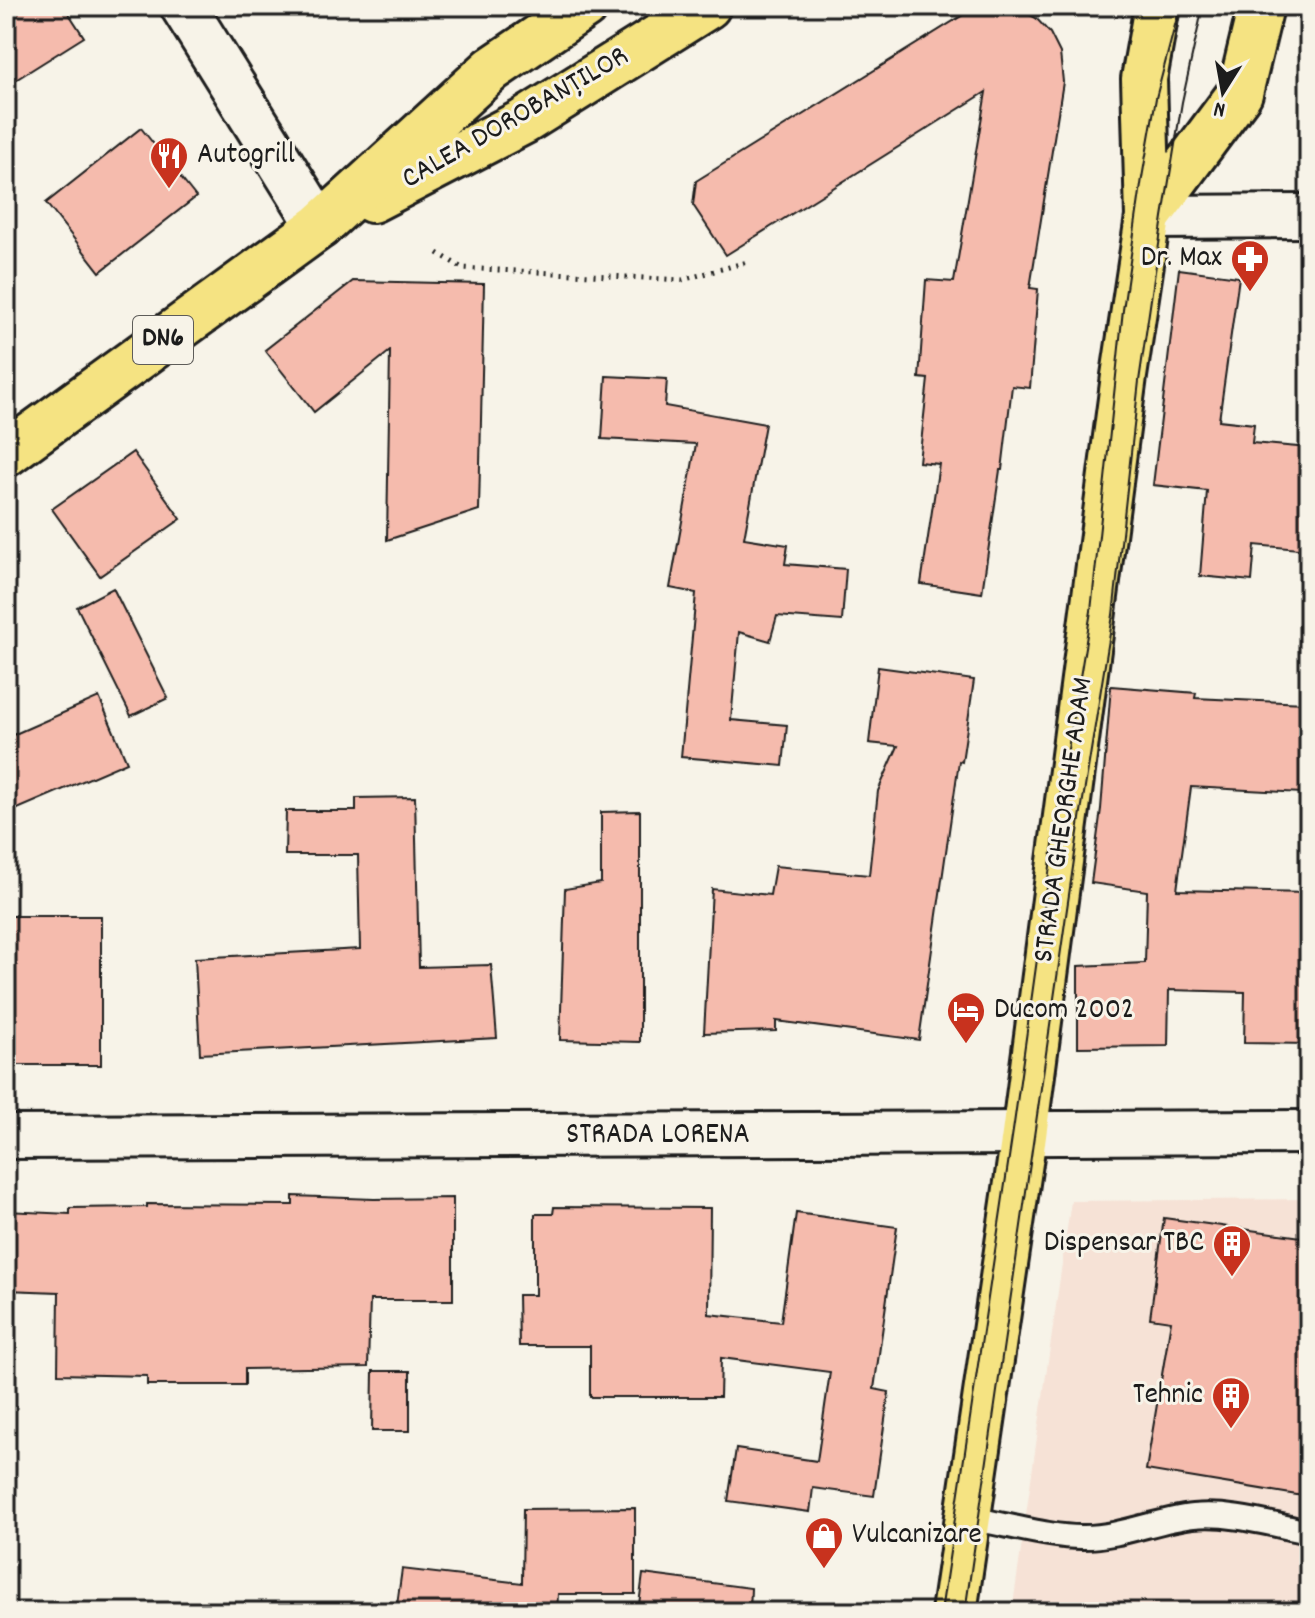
<svg xmlns="http://www.w3.org/2000/svg" width="1315" height="1618" font-family="Dekko,sans-serif">
  <rect width="100%" height="100%" fill="#f7f3e8"/>
  <filter id="ink" filterUnits="userSpaceOnUse"><feTurbulence type="fractalNoise" baseFrequency=".0125" numOctaves="2"/><feDisplacementMap in="SourceGraphic" scale="16" xChannelSelector="R" yChannelSelector="G"/><feConvolveMatrix kernelMatrix="1 2 1 2 8 2 1 2 1" color-interpolation-filters="sRGB"/></filter>
  <g filter="url(#ink)">
    <!-- built -->
    <polygon fill="#f6e2d6" points="1309,1199 1309,1612 1012,1612 1071,1201"/>
    <!-- building -->
    <g fill="#f5bbad" stroke="#1c1c1c" stroke-width="2">
      <polygon points="6,6 64,6 84,37 6,86"/>
      <polygon points="989,6 1017,8 1036,18 1050,33 1060,53 1063,82 1030,288 1038,289 1030,388 1012,386 1002,470 1000,470 982,593 921,584 939,464 919,462 928,379 919,378 926,280 954,282 986,92 726,255 693,205 696,181 968,12"/>
      <polygon points="141,128 196,197 100,272 46,203"/>
      <polygon points="1179,269 1239,277 1219,420 1254,424 1252,443 1309,448 1309,550 1255,545 1252,581 1200,576 1207,491 1153,485"/>
      <polygon points="353,281 484,284 479,510 387,540 390,351 314,412 265,350"/>
      <polygon points="606,376 667,379 665,406 765,424 744,538 788,545 785,564 846,569 842,621 777,616 770,641 739,632 731,720 787,725 783,766 681,757 696,593 670,588 696,444 602,439"/>
      <polygon points="133,452 181,519 100,576 52,509"/>
      <polygon points="113,588 168,698 131,716 77,607"/>
      <polygon points="878,667 974,680 962,762 959,761 919,1040 776,1021 776,1031 704,1033 712,889 770,895 775,866 869,875 878,791 898,746 869,743"/>
      <polygon points="1111,686 1196,693 1195,698 1305,703 1302,793 1191,787 1177,890 1309,893 1309,1044 1244,1043 1245,992 1169,990 1168,1046 1078,1047 1078,966 1145,963 1147,891 1091,883 1101,809"/>
      <polygon points="99,697 127,762 6,814 6,738"/>
      <polygon points="415,797 419,967 491,965 497,1038 200,1054 195,958 360,949 358,855 285,855 286,811 356,811 356,798"/>
      <polygon points="640,811 640,1042 560,1040 565,889 601,883 601,812"/>
      <rect x="6" y="916" width="95" height="149"/>
      <polygon points="293,1196 374,1199 453,1198 453,1300 370,1300 368,1367 245,1369 245,1385 147,1385 147,1376 58,1374 59,1292 6,1290 6,1211 70,1214 70,1208 147,1207 147,1204 293,1205"/>
      <polygon points="554,1207 710,1208 709,1314 781,1322 796,1213 897,1227 874,1389 889,1392 874,1496 813,1488 810,1512 728,1501 736,1449 817,1461 830,1372 721,1358 720,1397 590,1397 590,1346 519,1346 518,1295 535,1295 535,1214 553,1214"/>
      <polygon points="1164,1218 1309,1238 1309,1497 1146,1470 1171,1321 1150,1318"/>
      <polygon points="373,1371 410,1371 410,1431 372,1431"/>
      <polygon points="635,1508 635,1594 558,1594 557,1612 396,1612 402,1569 522,1583 523,1509"/>
      <polygon points="643,1574 751,1588 750,1612 638,1612"/>
    </g>
    <g fill="none" stroke-linecap="round" stroke-linejoin="round">
      <!-- service casing -->
      <g stroke="#1c1c1c" stroke-width="28">
        <path id="service" d="M968 1518C1001 1523 1052 1538 1084 1537 1121 1537 1156 1520 1193 1516 1231 1512 1272 1525 1309 1532"/>
      </g>
      <!-- minor casing -->
      <g stroke="#1c1c1c" stroke-width="48">
        <g id="minor">
          <polyline points="1148,217 1309,216"/>
          <polyline points="6,1137 1309,1132"/>
        </g>
      </g>
      <!-- tertiary casing -->
      <g stroke="#1c1c1c" stroke-width="50">
        <polyline id="tertiary" points="183,6 320,226"/>
      </g>
      <!-- primary casing -->
      <g stroke="#1c1c1c" stroke-width="50">
        <g id="primary">
          <polyline points="372,200 523,122 708,6"/>
          <polyline points="1148,217 1240,93 1261,6"/>
          <polyline points="6,454 320,226 492,69 585,6"/>
          <polyline points="954,1612 1024,1135 1124,376 1148,217 1144,79 1157,6"/>
        </g>
      </g>
      <!-- path -->
      <polyline stroke="#1c1c1c" stroke-width="5" stroke-dasharray="2 6" stroke-linecap="butt" points="438,253 462,268 682,280 747,262"/>
      <!-- service -->
      <use href="#service" stroke="#f7f3e8" stroke-width="22"/>
      <!-- minor -->
      <use href="#minor" stroke="#f7f3e8" stroke-width="42"/>
      <!-- tertiary -->
      <use href="#tertiary" stroke="#f7f3e8" stroke-width="44"/>
      <!-- primary -->
      <use href="#primary" stroke="#f5e382" stroke-width="44"/>
      <!-- tram -->
      <g stroke="#1c1c1c" stroke-width="2">
        <polyline points="941,1612 1014,1124 1058,809 1091,611 1123,310 1142,178 1156,98 1180,6"/>
        <polyline points="965,1612 1081,812 1113,615 1139,381 1163,217 1182,102 1203,6"/>
      </g>
    </g>
  </g>
  <!-- icons -->
  <defs>
    <g id="restaurant-pin" transform="scale(2)"><path d="M0 17L-7.5 6A9.5 9.5 0 1 1 7.5 6Z" fill="#c8321e" stroke="#f7f3e8"/><path d="M-5-6h1v4h1v-4h1v4h1v-4h1v5L-1.5 .5V6h-2V.5L-5-1ZM5-6V6H3V1.5H1.5Q1.5-4 5-6Z" fill="#fff"/></g>
    <g id="pharmacy-pin" transform="scale(2)"><path d="M0 17L-7.5 6A9.5 9.5 0 1 1 7.5 6Z" fill="#c8321e" stroke="#f7f3e8"/><path d="M-2-6h4v4h4v4h-4v4h-4v-4h-4v-4h4Z" fill="#fff"/></g>
    <g id="hotel-pin" transform="scale(2)"><path d="M0 17L-7.5 6A9.5 9.5 0 1 1 7.5 6Z" fill="#c8321e" stroke="#f7f3e8"/><path d="M-6-4.5h1.5V1H6V5H4.5V3h-9V5H-6ZM-4 0a1.8 1.8 0 1 1 3.6 0ZM.5 0V-2.5h3Q6-2.5 6 0Z" fill="#fff"/></g>
    <g id="building-pin" transform="scale(2)"><path d="M0 17L-7.5 6A9.5 9.5 0 1 1 7.5 6Z" fill="#c8321e" stroke="#f7f3e8"/><path d="M-4-6H4V6H1V3H-1V6H-4ZM-2.5-4.3h1.7v1.8h-1.7ZM.8-4.3h1.7v1.8H.8ZM-2.5-1h1.7V.8h-1.7ZM.8-1h1.7V.8H.8Z" fill="#fff"/></g>
    <g id="shop-pin" transform="scale(2)"><path d="M0 17L-7.5 6A9.5 9.5 0 1 1 7.5 6Z" fill="#c8321e" stroke="#f7f3e8"/><path d="M-5-2.5h2.3a2.7 3.5 0 0 1 5.4 0H5L5.5 6h-11ZM-1.5-2.5h3a1.5 2.3 0 0 0-3 0Z" fill="#fff"/></g>
  </defs>
  <g fill-rule="evenodd">
    <use href="#restaurant-pin" x="169" y="156"/>
    <use href="#pharmacy-pin" x="1250" y="259"/>
    <use href="#hotel-pin" x="966" y="1011"/>
    <use href="#building-pin" x="1232" y="1244"/>
    <use href="#building-pin" x="1231" y="1396"/>
    <use href="#shop-pin" x="824" y="1536"/>
  </g>
  <g text-anchor="middle" dominant-baseline="central" stroke-width="6" stroke-linejoin="round" paint-order="stroke">
    <!-- shield labels -->
    <rect fill="#f7f3e8" stroke="#5e5c59" stroke-width="2" x="133" y="316" width="60" height="48" rx="6"/>
    <g font-size="28" font-weight="bold" fill="#1c1c1c">
      <text x="163" y="340">DN6</text>
    </g>
    <!-- street labels -->
    <g font-size="30" fill="#1c1c1c" stroke="#f7f3e8">
      <text transform="translate(516 119) rotate(-30)">CALEA DOROBANȚILOR</text>
      <text transform="translate(1065 820) rotate(-82)">STRADA GHEORGHE ADAM</text>
      <text x="658" y="1136">STRADA LORENA</text>
    </g>
    <!-- poi labels -->
    <g font-size="30" fill="#1c1c1c" stroke="#f7f3e8" text-anchor="start">
      <text x="197" y="156">Autogrill</text>
      <text x="1222" y="259" text-anchor="end">Dr. Max</text>
      <text x="994" y="1011">Ducom 2002</text>
      <text x="1204" y="1244" text-anchor="end">Dispensar TBC</text>
      <text x="1203" y="1396" text-anchor="end">Tehnic</text>
      <text x="852" y="1536">Vulcanizare</text>
    </g>
  </g>
  <!-- margin -->
  <rect width="1315" height="1618" fill="none" stroke="#f7f3e8" stroke-width="32"/>
  <rect x="16" y="16" width="1283" height="1586" fill="none" stroke="#1c1c1c" stroke-width="3" filter="url(#ink)"/>
  <!-- north arrow -->
  <g transform="translate(1223 92) rotate(191)" stroke="#f7f3e8" stroke-width="6" paint-order="stroke">
  <path d="M0-6L14 30L0 20L-14 30Z" fill="#1c1c1c"/>
  <text y="-12" font-size="22" font-weight="bold" text-anchor="middle" fill="#1c1c1c">N</text>
  </g>
</svg>
